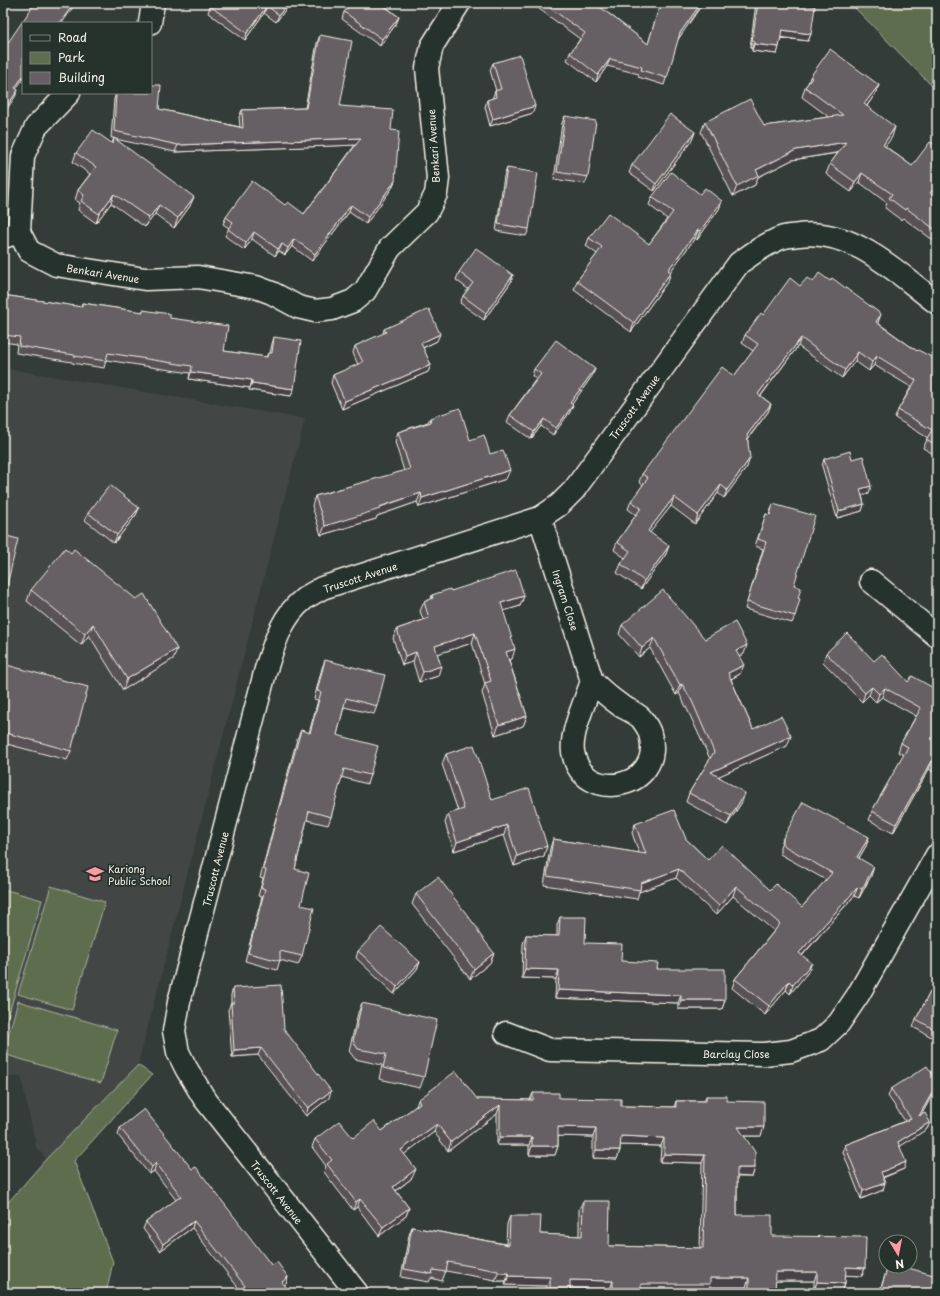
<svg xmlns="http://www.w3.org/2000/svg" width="940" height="1296" font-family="'Playpen Sans',sans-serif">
  <rect width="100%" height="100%" fill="#333c38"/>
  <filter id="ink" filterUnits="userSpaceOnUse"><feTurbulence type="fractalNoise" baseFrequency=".025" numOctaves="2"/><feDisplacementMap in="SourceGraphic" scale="8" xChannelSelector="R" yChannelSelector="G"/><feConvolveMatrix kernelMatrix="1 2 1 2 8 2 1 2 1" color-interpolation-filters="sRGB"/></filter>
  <g filter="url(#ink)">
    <!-- built -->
    <polygon fill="#424645" points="3,368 305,419 138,1065 46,1159 36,1147 21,1076 3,1078"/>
    <!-- green -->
    <g fill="#5e6d4f" stroke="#a9af9c">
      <polygon points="850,3 937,3 937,91"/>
      <polygon points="51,886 105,902 72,1010 18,994"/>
      <polygon points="3,889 42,900 7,1020 3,1018"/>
      <polygon points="18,1001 117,1030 101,1083 3,1054"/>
      <polygon points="138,1065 152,1075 74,1161 113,1262 106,1293 3,1293 3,1238 7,1225 4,1207 46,1159"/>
    </g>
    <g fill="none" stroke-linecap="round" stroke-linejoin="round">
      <!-- minor casing -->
      <g stroke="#f4f1e8" stroke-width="25">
        <g id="minor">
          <polyline points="150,23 153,3"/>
          <polyline points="19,232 23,156 36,127 69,93"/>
          <polyline points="3,237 19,232 29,251 56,265 145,279 198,277 256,287 272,293 298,307 315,311 332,309 353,301 365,291 390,248 427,212 436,194 438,178 427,68 432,46 459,3"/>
          <path d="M540 518 592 681C601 690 610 698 620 705 626 709 636 713 641 718 644 722 649 729 650 734 666 789 582 806 573 752 570 733 586 700 592 681"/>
          <polyline points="871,581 937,636"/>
          <polyline points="506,1033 550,1050 764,1054 791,1051 821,1040 839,1023 858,995 937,855"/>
          <path d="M357 1293 204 1098 186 1068 178 1052 174 1031 179 1002 266 669C274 644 282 616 304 599 309 595 316 592 322 588L540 518 559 505 574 490 739 263C752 254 765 244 781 238 786 236 793 236 799 235 853 228 896 272 937 303"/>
        </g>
      </g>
      <!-- minor -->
      <use href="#minor" stroke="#26332d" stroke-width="22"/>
    </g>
    <!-- wall -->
    <g fill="#585156" stroke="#f4f1e8">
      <polygon points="213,3 290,3 289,5 276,22 264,13 245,40 208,13 210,6"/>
      <polygon points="531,3 595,3 648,44 658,11 703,3 678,39 664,85 638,77 639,74 607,66 596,82 567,60 570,53 580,39"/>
      <polygon points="756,3 793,3 811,34 808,41 781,38 777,54 752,51 752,48 750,48"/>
      <polygon points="385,6 399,17 396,24 380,46 342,19 344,12"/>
      <polygon points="320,35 340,106 391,130 392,188 366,224 349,212 312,261 292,246 285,255 279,251 275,256 252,239 244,250 225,236 229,228 223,224 226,217 285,205 304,214 355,145 175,152 115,139 190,206 174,228 155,214 145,227 111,203 96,223 78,210 80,203 75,200 78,190 90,174 73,162 76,153 112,143 114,138 111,138 114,99 116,93 151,93 159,109 240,127 239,117 242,110 305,108 317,43"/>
      <polygon points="493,63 533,113 490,126 485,107 487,100 492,99 495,91 496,91 490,70"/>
      <polygon points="810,77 879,85 875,94 867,106 892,137 885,146 912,166 937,146 937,189 933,195 937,198 937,243 903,218 901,220 885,208 887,203 859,182 851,192 826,174 830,164 838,153 792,160 758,177 755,185 733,196 701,132 705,122 764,126 829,117 802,97 805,87 808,83"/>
      <polygon points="565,116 588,177 585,184 554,179 562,123"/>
      <polygon points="695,132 692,140 654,191 629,173 632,165"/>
      <polygon points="507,168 529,229 526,236 496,231 504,176"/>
      <polygon points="700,194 722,201 719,209 697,240 695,238 670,272 668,281 631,332 574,290 577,281 597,254 586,246 589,238 649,244 667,219 649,205 652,197"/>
      <polygon points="459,272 513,275 511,282 484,320 460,303 463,296 468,289 456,280"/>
      <polygon points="813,282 878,323 917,351 937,360 937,456 923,448 928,438 895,418 898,410 911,387 874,365 869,371 855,361 842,378 798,346 761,396 771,404 768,412 748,439 747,467 724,498 718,493 695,524 671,506 650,532 666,554 641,589 617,573 621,564 625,558 614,550 617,542 636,515 628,509 631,501 643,485 639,482 642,474 734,376 753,351 742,343 745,335 763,315 800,286"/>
      <polygon points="3,295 81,307 82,303 142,312 143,310 170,318 224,351 266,357 268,353 270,353 272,344 274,337 291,396 249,390 250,388 189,379 190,373 106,360 104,368 72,363 72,362 16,353 17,344 3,342"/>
      <polygon points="384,329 437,341 423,348 431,365 428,372 342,409 331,383 333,375 358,365 353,353 355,346 383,334"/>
      <polygon points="534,369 595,369 592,376 572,404 570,412 553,435 541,426 531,439 507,422 510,415 536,379 532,376"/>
      <polygon points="430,418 470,440 490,454 506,479 419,507 417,502 377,516 376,519 321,535 312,506 315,496 404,471 395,442 398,432 428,422"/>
      <polygon points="824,459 869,493 862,495 864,504 862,511 837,518 822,466"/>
      <polygon points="773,504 794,585 798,598 795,616 792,623 745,609 763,549 755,546 766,514 769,515"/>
      <polygon points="139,508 136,515 114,543 85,520 88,513"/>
      <polygon points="31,590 173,659 123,690 89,635 81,645 27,601"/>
      <polygon points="451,591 524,596 520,606 503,611 512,659 509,660 527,716 523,726 495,735 482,693 485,684 472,643 437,654 438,676 419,682 413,662 402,665 393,638 397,629 423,620 420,611 424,602 431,599 432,595"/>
      <polygon points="622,625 705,639 744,654 739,656 740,674 731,679 753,729 787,746 719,776 742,802 727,825 686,802 689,793 710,759 688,711 679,693 676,695 650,648 639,657 619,634"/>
      <polygon points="826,653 874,661 908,682 937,690 937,765 933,772 929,769 893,833 869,820 872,811 904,755 898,752 901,743 916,716 882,697 876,702 869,695 862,702 823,662"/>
      <polygon points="325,660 377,706 374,714 344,707 337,735 370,775 367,784 341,777 331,817 328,825 307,820 295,869 301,905 302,956 298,965 280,960 277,970 245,961 262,897 258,896 263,879 260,878 271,836 297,739 301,730 309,733 318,700 314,699 322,668"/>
      <polygon points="3,664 71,751 67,760 3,743"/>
      <polygon points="446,754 492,800 547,846 544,856 514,866 504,835 454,851 445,823 448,814 458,811 442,764"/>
      <polygon points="635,824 686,839 708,860 770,890 802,907 826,880 780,854 780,847 783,838 869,837 866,846 859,858 871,876 859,898 854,896 802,956 808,972 790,994 786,990 765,1015 732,988 735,979 774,931 733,896 716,915 676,878 639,892 637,899 544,885 550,848 553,839 639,853 632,833"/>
      <polygon points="416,894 478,932 490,963 470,979 412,904"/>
      <polygon points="560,917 585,943 621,961 657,969 725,1000 722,1009 678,1009 678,1003 555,998 556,979 522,978 523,944 526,935 557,936 557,925"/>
      <polygon points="358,951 420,962 417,969 394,994 356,958"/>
      <polygon points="937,979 937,1040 913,1027 916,1019"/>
      <polygon points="233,988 284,1029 329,1098 306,1116 258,1055 232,1057 228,1010 231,1003 231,995"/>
      <polygon points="362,1003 424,1077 420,1088 379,1079 382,1065 355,1059 349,1051 358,1013"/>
      <polygon points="937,1081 937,1085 935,1090 921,1115 930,1122 927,1129 900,1146 904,1169 883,1178 883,1190 861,1199 843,1152 845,1145 905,1121 888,1096 891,1089"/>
      <polygon points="533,1093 559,1098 621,1106 674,1107 676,1101 704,1101 706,1096 727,1101 761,1136 744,1136 755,1168 752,1177 737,1177 737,1215 772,1236 865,1268 862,1276 845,1275 845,1283 842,1292 814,1291 814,1281 775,1281 775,1293 746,1293 746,1287 709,1287 640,1292 640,1293 610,1293 610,1289 570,1288 568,1293 547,1293 547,1286 505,1285 506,1281 495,1281 495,1280 446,1271 442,1281 431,1278 429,1282 401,1277 409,1235 412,1227 506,1244 507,1224 510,1216 540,1234 579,1236 579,1209 583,1201 609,1246 700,1248 702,1163 660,1162 661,1146 620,1145 620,1150 617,1159 593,1158 593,1137 558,1136 558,1146 555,1155 529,1155 529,1145 497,1145 497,1114 448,1151 434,1132 404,1154 412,1178 396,1191 409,1208 406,1216 379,1236 357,1207 353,1210 324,1172 326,1166 312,1147 315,1139 353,1138 382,1131 416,1106 418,1100 477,1099 530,1100"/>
      <polygon points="120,1128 192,1169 272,1266 288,1277 286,1284 284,1285 240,1290 192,1228 160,1251 143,1229 146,1222 176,1200 154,1171 149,1174 118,1135"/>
      <polygon points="888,1266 937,1293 879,1293"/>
    </g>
    <!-- shaded-wall -->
    <g fill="#474246" stroke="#f4f1e8">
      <polygon points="74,3 76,3 62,23 60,23"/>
      <polygon points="288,3 290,3 289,5 276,22 279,15"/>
      <polygon points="385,3 387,3 380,12 383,5"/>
      <polygon points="701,3 703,3 677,41 680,33"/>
      <polygon points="267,6 264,13 245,40 247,33"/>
      <polygon points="399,17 396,24 380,46 382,39"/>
      <polygon points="782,30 811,34 808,41 779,37"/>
      <polygon points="752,41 754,41 752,48 750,48"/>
      <polygon points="754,44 779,47 777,54 752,51"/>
      <polygon points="610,59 607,66 596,82 598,75"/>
      <polygon points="23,76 23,79 12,95 15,88"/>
      <polygon points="879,85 875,94 861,114 864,104"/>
      <polygon points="18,90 15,97 3,115 3,112"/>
      <polygon points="535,106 533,113 490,126 493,119"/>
      <polygon points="895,127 892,137 879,155 883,145"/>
      <polygon points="695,132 692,140 654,191 656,184"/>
      <polygon points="361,138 358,145 175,152 178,145"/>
      <polygon points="846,142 842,152 792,160 758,177 755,185 733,196 737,186 756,170 796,150"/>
      <polygon points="862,173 859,182 851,192 855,182"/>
      <polygon points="395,181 392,188 366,224 368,217"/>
      <polygon points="937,184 937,189 927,203 930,193"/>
      <polygon points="114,194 111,203 96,223 99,214"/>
      <polygon points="194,197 190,206 174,228 178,218"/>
      <polygon points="722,201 719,209 697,240 700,231"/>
      <polygon points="159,205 155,214 145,227 149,218"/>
      <polygon points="351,205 349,212 312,261 315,254"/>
      <polygon points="698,230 695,238 665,279 668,270"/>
      <polygon points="254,232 252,239 244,250 246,243"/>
      <polygon points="294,239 292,246 285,255 288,248"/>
      <polygon points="282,244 279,251 275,256 278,249"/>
      <polygon points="671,272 668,281 631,332 634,323"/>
      <polygon points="513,275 511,282 484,320 486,313"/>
      <polygon points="881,314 878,323 872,330 876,322"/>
      <polygon points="440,334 437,341 418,350 421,343"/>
      <polygon points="801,338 798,346 755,403 758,394"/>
      <polygon points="858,352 855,361 842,378 845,370"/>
      <polygon points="877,356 874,365 869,371 872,362"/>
      <polygon points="431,365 428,372 342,409 345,401"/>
      <polygon points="595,369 592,376 568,410 570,403"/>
      <polygon points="191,372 252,380 250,388 189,379"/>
      <polygon points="252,383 294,389 291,396 249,390"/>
      <polygon points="771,404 768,412 744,443 747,435"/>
      <polygon points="573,405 570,412 553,435 556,428"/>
      <polygon points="544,419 541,426 531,439 534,432"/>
      <polygon points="750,458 747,467 724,498 727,490"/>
      <polygon points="510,470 506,479 419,507 422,498"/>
      <polygon points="721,485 718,493 695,524 698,515"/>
      <polygon points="871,486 869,493 858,497 860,489"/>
      <polygon points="421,493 417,502 377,516 376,519 321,535 325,526"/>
      <polygon points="674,497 671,506 645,539 648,531"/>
      <polygon points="864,504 862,511 837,518 839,511"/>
      <polygon points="139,508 136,515 114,543 117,535"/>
      <polygon points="669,546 666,554 641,589 644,581"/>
      <polygon points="524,596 520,606 497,613 501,603"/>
      <polygon points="93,624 89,635 81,645 85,634"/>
      <polygon points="475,633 472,643 431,656 435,646"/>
      <polygon points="654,638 650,648 639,657 642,648"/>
      <polygon points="747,645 744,654 733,660 736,651"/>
      <polygon points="177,649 173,659 123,690 127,679"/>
      <polygon points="515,649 512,659 503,662 506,652"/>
      <polygon points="416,652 413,662 402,665 405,656"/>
      <polygon points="744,665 740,674 725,682 728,673"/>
      <polygon points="441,666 438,676 419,682 423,672"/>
      <polygon points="682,684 679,693 676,695 680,685"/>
      <polygon points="872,687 869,695 862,702 865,693"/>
      <polygon points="885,688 882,697 876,702 879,694"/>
      <polygon points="527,716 523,726 495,735 499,725"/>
      <polygon points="791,736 787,746 708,781 711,772"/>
      <polygon points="932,761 929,769 893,833 896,824"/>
      <polygon points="937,761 937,765 933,772 936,763"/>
      <polygon points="745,793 742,802 727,825 731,816"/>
      <polygon points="507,825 504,835 454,851 457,842"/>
      <polygon points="869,837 866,846 854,866 857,857"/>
      <polygon points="547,846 544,856 514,866 517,856"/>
      <polygon points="874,867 871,876 859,898 862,889"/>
      <polygon points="679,869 676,878 639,892 641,883"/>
      <polygon points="736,886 733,896 716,915 719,906"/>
      <polygon points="858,887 854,896 796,962 799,953"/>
      <polygon points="494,953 490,963 470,979 474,969"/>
      <polygon points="420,962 417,969 394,994 397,987"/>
      <polygon points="812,963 808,972 790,994 793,985"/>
      <polygon points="525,969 559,970 556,979 522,978"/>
      <polygon points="789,981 786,990 765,1015 769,1006"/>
      <polygon points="558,990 681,995 678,1003 555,998"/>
      <polygon points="681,1000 725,1000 722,1009 678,1009"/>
      <polygon points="261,1048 258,1055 232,1057 234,1050"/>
      <polygon points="937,1084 935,1090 917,1123 919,1116"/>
      <polygon points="331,1091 329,1098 306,1116 308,1108"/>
      <polygon points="500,1105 497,1114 448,1151 451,1142"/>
      <polygon points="930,1122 927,1129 896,1149 898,1142"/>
      <polygon points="437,1124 434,1132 398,1159 401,1150"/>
      <polygon points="558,1127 596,1128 593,1137 555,1136"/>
      <polygon points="738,1127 764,1127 761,1136 735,1136"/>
      <polygon points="621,1136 664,1138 661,1146 618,1145"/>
      <polygon points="500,1137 532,1137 529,1145 497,1145"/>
      <polygon points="532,1146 558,1146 555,1155 529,1155"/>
      <polygon points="596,1150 620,1150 617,1159 593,1158"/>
      <polygon points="664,1154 705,1155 702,1163 660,1162"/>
      <polygon points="906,1162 904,1169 878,1179 881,1172"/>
      <polygon points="156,1163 154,1171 149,1174 152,1167"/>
      <polygon points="737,1168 755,1168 752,1177 734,1176"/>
      <polygon points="416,1169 412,1178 390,1195 393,1187"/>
      <polygon points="885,1183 883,1190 861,1199 863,1191"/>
      <polygon points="360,1199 357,1207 353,1210 356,1202"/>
      <polygon points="409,1208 406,1216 379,1236 383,1227"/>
      <polygon points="194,1221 192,1228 160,1251 163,1244"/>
      <polygon points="846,1267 865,1268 862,1276 842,1275"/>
      <polygon points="776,1272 817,1272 814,1281 772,1281"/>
      <polygon points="498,1273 509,1273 506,1281 495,1281"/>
      <polygon points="509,1276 550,1277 547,1286 505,1285"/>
      <polygon points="288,1277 286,1284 279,1289 282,1282"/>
      <polygon points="710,1278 749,1278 746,1287 709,1287 707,1293 640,1292 640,1293 611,1293 613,1288 641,1284"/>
      <polygon points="570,1280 613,1281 610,1289 570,1288 568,1293 548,1293 550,1288"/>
      <polygon points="817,1282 845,1283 842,1292 814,1291"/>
    </g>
    <!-- building -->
    <g fill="#665e64" stroke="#f4f1e8">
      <polygon points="35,3 74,3 60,23 23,23 23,76 15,88 18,90 3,112 3,50"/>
      <polygon points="213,3 288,3 279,15 267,6 247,33 210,6"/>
      <polygon points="351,3 385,3 383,5 399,17 382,39 344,12"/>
      <polygon points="543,3 595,3 648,44 658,11 664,3 701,3 680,33 667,78 641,70 642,67 610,59 598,75 570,53 585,33"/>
      <polygon points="758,3 793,3 815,6 811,34 782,30 779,47 754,44 754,41 752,41"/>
      <polygon points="320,35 352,41 340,106 393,110 391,130 399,131 395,181 368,217 351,205 315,254 294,239 288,248 282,244 278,249 254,232 246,243 228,229 233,222 226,217 252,181 285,205 288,202 304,214 361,138 178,145 114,131 116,93 151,93 151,85 161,85 159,109 243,128 242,110 306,108"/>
      <polygon points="830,49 879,85 864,104 895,127 883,145 912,166 930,142 937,146 937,184 930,193 937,198 937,231 906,208 905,210 889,198 892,194 862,173 855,182 830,164 846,142 796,150 756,170 759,175 737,186 705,122 750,99 764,126 843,115 805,87 812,78 810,77"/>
      <polygon points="520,55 535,106 493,119 487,100 496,97 495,91 501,89 493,63"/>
      <polygon points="670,114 695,132 656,184 632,165"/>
      <polygon points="565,116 596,121 588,177 557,172"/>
      <polygon points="93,130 113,144 114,138 194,197 178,218 159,205 149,218 114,194 99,214 81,201 84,195 78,190 96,167 76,153"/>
      <polygon points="507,168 538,173 529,229 498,224"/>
      <polygon points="671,172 700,194 705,188 722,201 700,231 698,230 668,270 671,272 634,323 577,281 602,247 589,238 608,213 649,244 673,212 652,197"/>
      <polygon points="476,248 513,275 486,313 463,296 473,283 459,272"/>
      <polygon points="819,273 830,281 832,278 881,314 876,322 917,351 918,350 937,360 937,446 926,440 932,430 898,410 916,380 877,356 872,362 858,352 845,370 801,338 758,394 771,404 747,435 750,458 727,490 721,485 698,515 674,497 648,531 669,546 644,581 621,564 630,551 617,542 641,508 631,501 648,478 642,474 722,367 734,376 758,344 745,335 761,313 763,315 790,278 800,286 807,278 813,282"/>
      <polygon points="3,295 82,307 82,303 143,312 143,310 170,314 170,318 228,326 224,351 267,357 268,353 272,353 274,337 301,341 294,389 252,383 252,380 191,372 192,366 108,353 106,361 74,356 74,355 19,346 20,337 3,335"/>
      <polygon points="429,309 440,334 421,343 431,365 345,401 333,375 363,362 355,346 386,332 384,329"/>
      <polygon points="556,340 595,369 570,403 573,405 556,428 544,419 534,432 510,415 541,374 534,369"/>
      <polygon points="460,408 470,440 484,435 490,454 503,450 510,470 422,498 421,493 379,507 380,509 325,526 315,496 410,469 398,432 431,422 430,418"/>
      <polygon points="850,451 852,459 863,456 871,486 860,489 864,504 839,511 824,459"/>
      <polygon points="110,485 139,508 117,535 88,513"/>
      <polygon points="773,504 815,516 794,585 801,588 798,598 800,599 795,616 747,602 766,542 758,539 766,514 770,515"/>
      <polygon points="3,535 18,539 4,598 3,598"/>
      <polygon points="65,548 71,553 74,549 136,599 144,594 177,649 127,679 93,624 85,634 31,590"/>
      <polygon points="516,570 524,596 501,603 515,649 506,652 527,716 499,725 485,683 491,681 475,633 435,646 441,666 423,672 416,652 405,656 397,629 429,618 424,602 433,598 432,595 450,589 451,591"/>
      <polygon points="663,590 705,639 735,622 747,645 736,651 744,665 728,673 753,729 781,716 791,736 711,772 745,793 731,816 689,793 714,752 692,701 682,684 680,685 654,638 642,648 622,625"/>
      <polygon points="847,633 874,661 882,654 908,682 912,676 937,690 937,761 936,763 932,761 896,824 872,811 908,747 901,743 921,708 885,688 879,694 872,687 865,693 826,653"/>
      <polygon points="325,660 385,675 377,706 346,698 337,735 378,746 370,775 344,769 331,817 309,811 295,869 309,873 301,905 314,908 302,956 280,951 280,961 248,953 265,889 261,888 266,870 263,869 274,827 301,730 310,733 321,692 317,691"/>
      <polygon points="3,664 88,687 71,751 3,732"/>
      <polygon points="474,745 492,800 529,788 547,846 517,856 507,825 457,842 448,814 464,809 446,754"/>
      <polygon points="803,802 869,837 857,857 874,867 862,889 858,887 799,953 812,963 793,985 789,981 769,1006 735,979 780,924 736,886 719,906 679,869 641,883 640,890 547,876 553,839 646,854 635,824 674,810 686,839 708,860 722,845 770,890 776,884 802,907 832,873 783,845 783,838"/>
      <polygon points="438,877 478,929 478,932 494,953 474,969 416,894"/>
      <polygon points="560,917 586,917 585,943 622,944 621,961 658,963 657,969 725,969 725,1000 681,1000 681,995 558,990 559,970 525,969 526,935 559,936"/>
      <polygon points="381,927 420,962 397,987 358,951"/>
      <polygon points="937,979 937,1031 916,1019"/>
      <polygon points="281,985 284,1029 331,1091 308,1108 261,1048 234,1050 231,1003 234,1003 233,988"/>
      <polygon points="362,1003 437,1020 424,1077 383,1068 386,1054 358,1049 353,1041"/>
      <polygon points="927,1066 937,1081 937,1084 919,1116 925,1113 930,1122 898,1142 906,1162 881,1172 885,1183 863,1191 845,1145 911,1119 891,1089"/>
      <polygon points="456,1071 477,1099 533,1100 533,1093 559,1093 559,1098 621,1099 621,1106 676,1107 676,1101 706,1101 706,1096 727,1096 727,1101 764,1102 764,1127 738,1127 755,1152 755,1168 737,1168 737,1215 772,1215 772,1236 866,1237 865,1268 846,1267 845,1283 817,1282 817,1272 776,1272 775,1293 749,1293 749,1278 710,1278 710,1284 641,1284 641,1288 613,1288 613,1281 570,1280 570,1288 550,1288 550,1277 509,1276 509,1273 498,1273 498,1271 448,1262 446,1272 433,1270 432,1274 404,1269 412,1227 509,1245 510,1216 541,1216 540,1234 582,1236 583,1201 610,1201 609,1246 703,1248 705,1155 664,1154 664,1138 621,1136 620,1150 596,1150 596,1128 558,1127 558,1146 532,1146 532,1137 500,1137 500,1105 451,1142 437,1124 401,1150 416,1169 393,1187 409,1208 383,1227 360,1199 356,1202 327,1164 332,1160 315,1139 339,1121 353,1138 374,1121 382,1131 420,1103 418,1100"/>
      <polygon points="144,1109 192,1169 196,1167 272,1266 277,1262 288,1277 282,1282 291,1293 236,1293 245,1286 194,1221 163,1244 146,1222 181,1196 156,1163 152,1167 120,1128"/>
      <polygon points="888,1266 901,1266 937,1276 937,1293 884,1293 880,1292"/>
    </g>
  </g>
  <!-- icons -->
  <defs>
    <g id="school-bare" transform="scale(1.38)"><path d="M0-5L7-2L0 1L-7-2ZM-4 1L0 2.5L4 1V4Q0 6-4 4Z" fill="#ff9aa2" stroke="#26332d" stroke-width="2.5" paint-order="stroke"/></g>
  </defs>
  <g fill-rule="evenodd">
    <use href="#school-bare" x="95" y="874"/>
  </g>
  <g text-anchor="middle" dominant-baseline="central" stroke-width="3.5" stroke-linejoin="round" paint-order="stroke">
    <!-- street labels -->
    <g font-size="10" fill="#f4f1e8" stroke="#26332d">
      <text transform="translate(433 146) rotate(-94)">Benkari Avenue</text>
      <text transform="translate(103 273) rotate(9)">Benkari Avenue</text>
      <text transform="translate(634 407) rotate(-54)">Truscott Avenue</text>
      <text transform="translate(360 577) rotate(-18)">Truscott Avenue</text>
      <text transform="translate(566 600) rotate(72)">Ingram Close</text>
      <text transform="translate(215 869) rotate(-76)">Truscott Avenue</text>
      <text x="736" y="1053">Barclay Close</text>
      <text transform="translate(277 1192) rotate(52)">Truscott Avenue</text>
    </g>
    <!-- poi labels -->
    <g font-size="10" fill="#f4f1e8" stroke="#26332d" text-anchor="start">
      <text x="108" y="868">Kariong<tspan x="108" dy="12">Public School</tspan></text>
    </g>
  </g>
  <!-- margin -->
  <rect width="940" height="1296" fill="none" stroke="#26332d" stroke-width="16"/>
  <rect x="8" y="8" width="924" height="1280" fill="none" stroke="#f4f1e8" stroke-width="1.5" filter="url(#ink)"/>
  <!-- legend -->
  <rect x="22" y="22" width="130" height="72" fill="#26332d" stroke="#787f78"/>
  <rect x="30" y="35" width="20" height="6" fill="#26332d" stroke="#787f78"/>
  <text x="58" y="42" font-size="12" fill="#f4f1e8">Road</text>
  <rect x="30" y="52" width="20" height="12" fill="#5e6d4f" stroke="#787f78"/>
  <text x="58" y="62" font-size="12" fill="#f4f1e8">Park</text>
  <rect x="30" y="72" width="20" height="12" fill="#665e64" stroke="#787f78"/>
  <text x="58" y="82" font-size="12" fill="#f4f1e8">Building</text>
  <!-- north arrow -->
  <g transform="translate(898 1254) rotate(170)"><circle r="19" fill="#26332d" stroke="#787f78"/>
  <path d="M0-3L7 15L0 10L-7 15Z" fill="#ff9aa2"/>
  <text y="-6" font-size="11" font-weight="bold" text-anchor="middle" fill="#f4f1e8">N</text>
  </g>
</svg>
